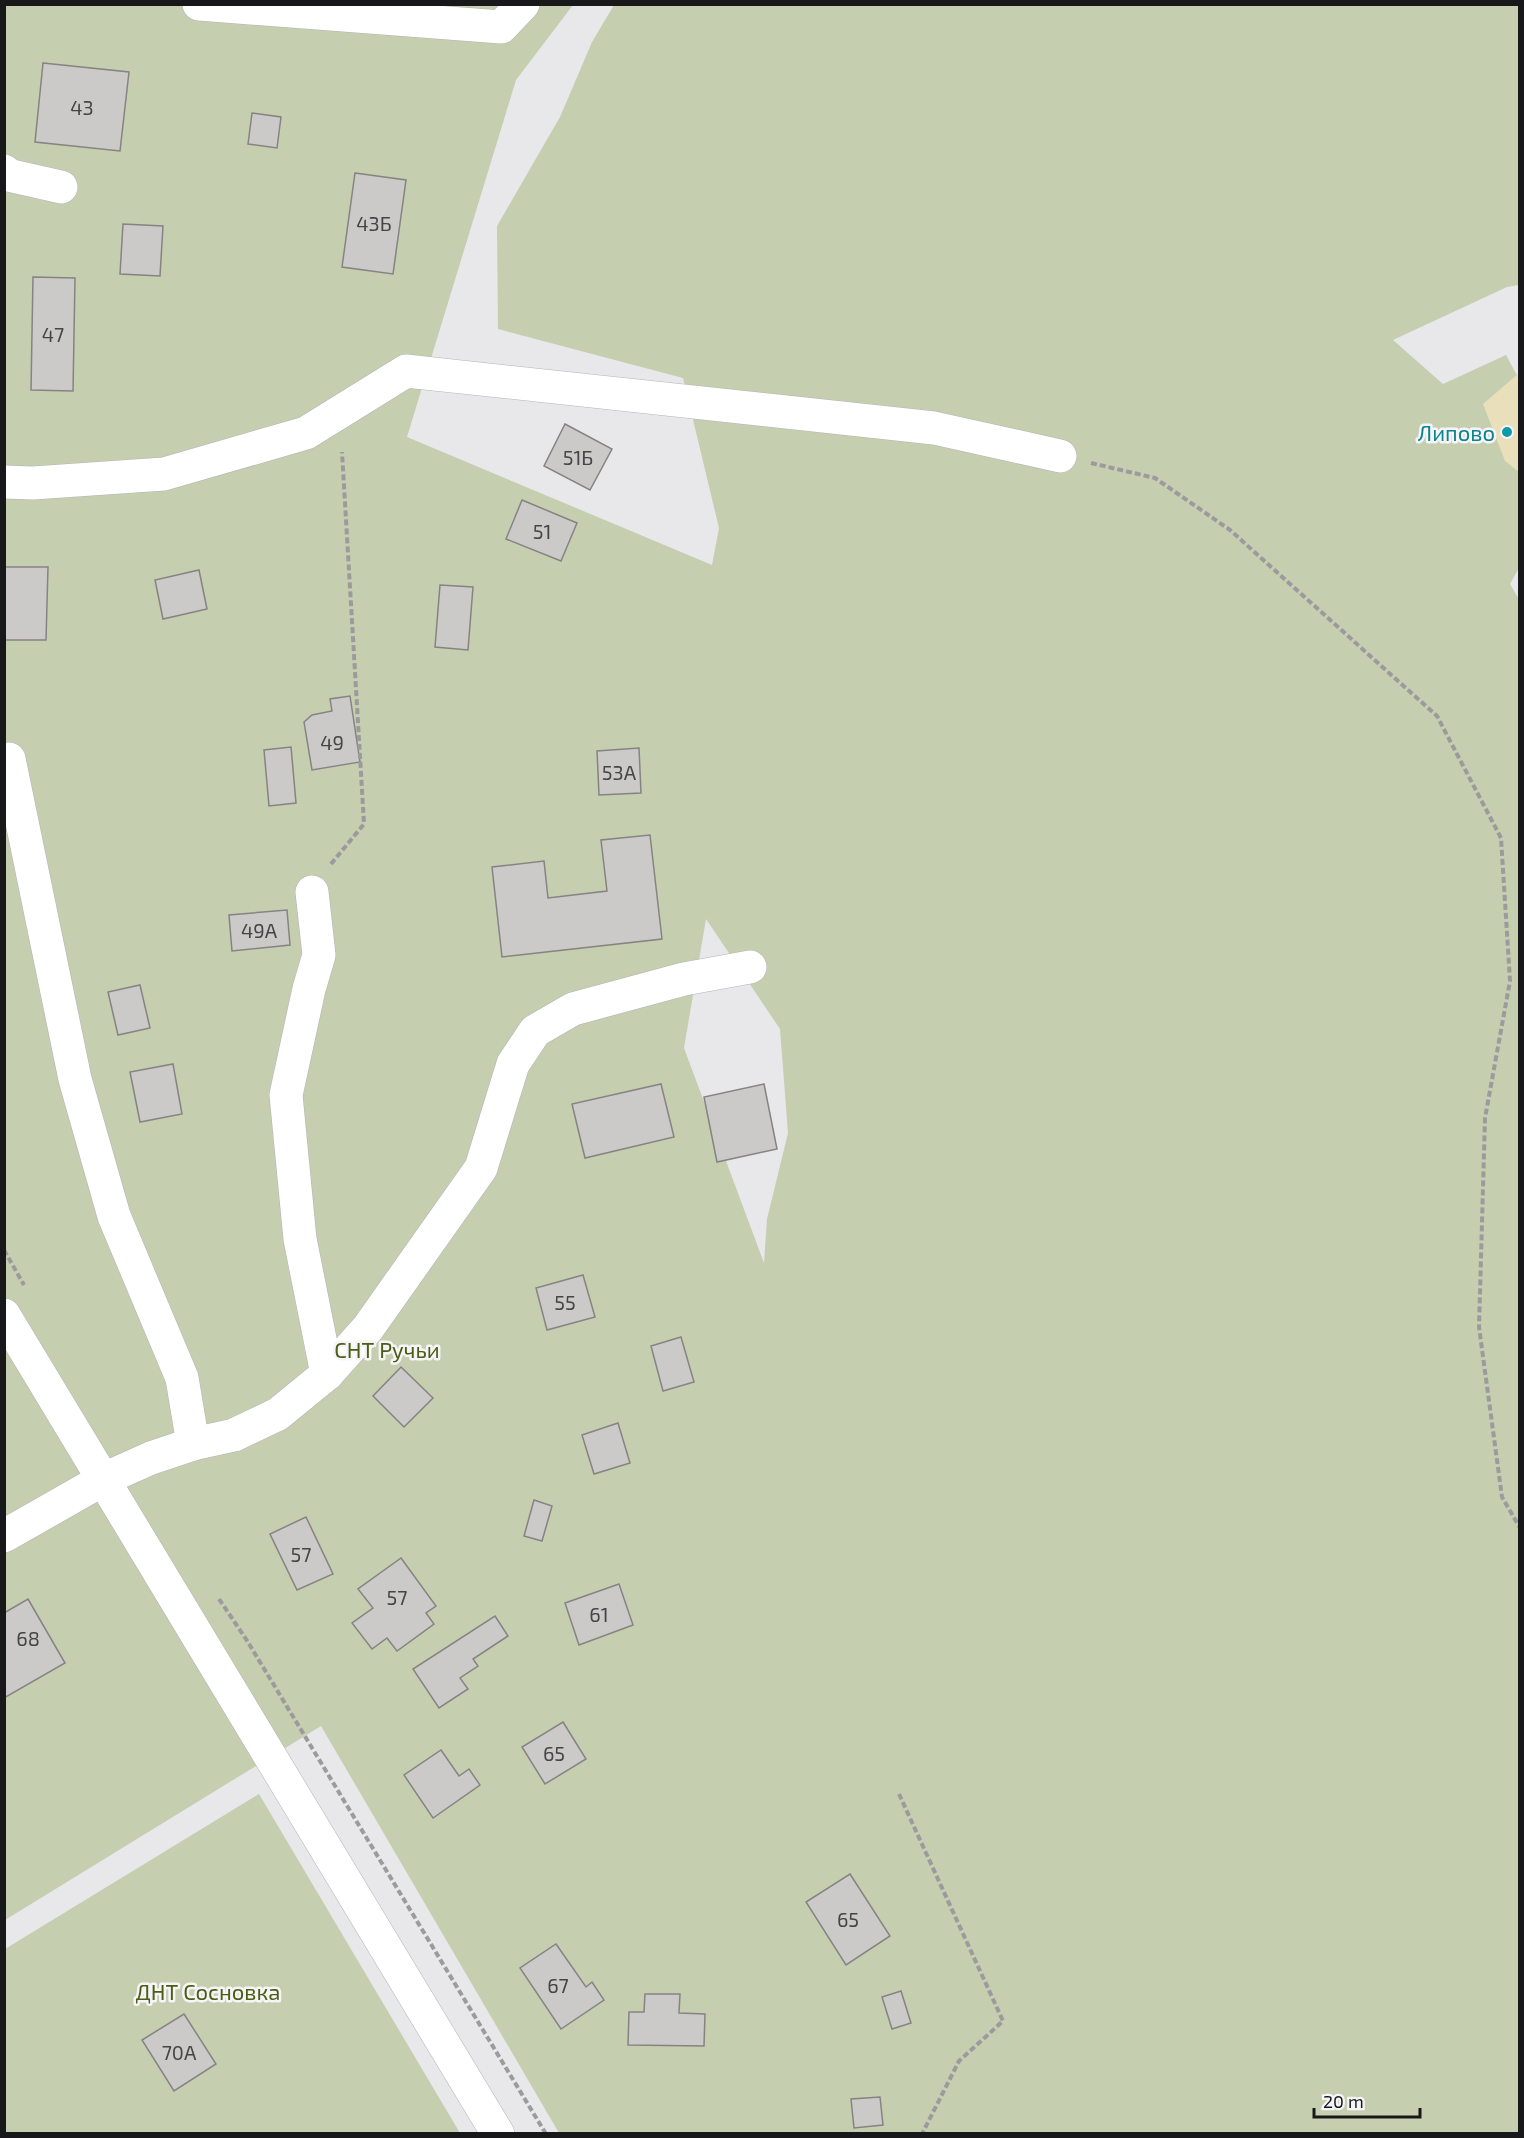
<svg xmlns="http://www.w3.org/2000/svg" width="1524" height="2138" font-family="'Exo 2',sans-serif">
  <rect width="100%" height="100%" fill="#e8e8eb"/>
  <!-- green -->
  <g fill="#c5ceaf" fill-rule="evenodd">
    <path d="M5 5H573L516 80 407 437 712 565 719 528 683 378 498 329 497 226 560 117 592 42 614 5H1519V285L1507 287 1393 340 1443 384 1506 355 1519 379 1520 566 1510 584 1520 601 1519 2133H559L321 1726 5 1920ZM706 919 780 1029 788 1133 767 1219 764 1263 684 1048Z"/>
    <polygon points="259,1794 460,2133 5,2134 5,1949"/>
  </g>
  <!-- sand -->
  <polygon fill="#e9dfba" points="1519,373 1519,472 1505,461 1483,404"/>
  <!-- building -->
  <g fill="#cccac8" stroke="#868482" stroke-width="1.5">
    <polygon points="43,63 129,72 120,151 35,142"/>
    <polygon points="252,113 281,117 277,148 248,144"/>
    <polygon points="355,173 406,180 393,274 342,267"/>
    <polygon points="123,224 163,226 160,276 120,274"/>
    <polygon points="33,277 75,278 73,391 31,390"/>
    <polygon points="565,424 612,449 590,490 544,466"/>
    <polygon points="522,500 577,523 561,561 506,539"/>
    <polygon points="4,567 48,567 46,640 4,640"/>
    <polygon points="199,570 207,609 163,619 155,580"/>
    <polygon points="440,585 473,587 468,650 435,647"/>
    <polygon points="350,696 360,762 312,770 304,722 312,715 332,711 330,699"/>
    <polygon points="291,747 296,803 269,806 264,750"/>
    <polygon points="639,748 641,793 599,795 597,751"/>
    <polygon points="650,835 662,939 502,957 492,867 544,861 548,898 607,891 601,840"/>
    <polygon points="287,910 290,945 232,951 229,915"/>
    <polygon points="140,985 150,1028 118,1035 108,992"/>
    <polygon points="173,1064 182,1114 140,1122 130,1072"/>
    <polygon points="661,1084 674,1137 585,1158 572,1104"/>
    <polygon points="764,1084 777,1149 717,1162 704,1097"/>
    <polygon points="583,1275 595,1317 547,1330 536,1288"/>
    <polygon points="681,1337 694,1382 663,1391 651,1346"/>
    <polygon points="401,1367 433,1398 404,1427 373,1396"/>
    <polygon points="618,1423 630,1463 594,1474 582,1435"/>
    <polygon points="534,1500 552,1506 542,1541 524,1536"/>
    <polygon points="306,1517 333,1574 297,1590 270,1534"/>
    <polygon points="401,1558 436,1606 426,1613 434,1624 397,1651 387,1638 372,1649 352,1623 373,1608 358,1589"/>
    <polygon points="619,1584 633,1625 579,1645 565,1603"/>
    <polygon points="28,1599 65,1663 4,1698 4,1613"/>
    <polygon points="495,1616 508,1636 473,1659 478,1666 460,1678 468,1689 439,1708 413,1669"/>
    <polygon points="563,1722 586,1759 545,1784 522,1747"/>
    <polygon points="441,1750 459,1776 469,1769 480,1785 433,1818 404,1775"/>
    <polygon points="850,1874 890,1936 846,1965 806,1902"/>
    <polygon points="556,1944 586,1987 592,1982 604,2000 561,2029 520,1968"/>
    <polygon points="901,1991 911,2023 892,2029 882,1997"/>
    <polygon points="645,1994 680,1994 679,2013 705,2014 704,2046 628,2045 629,2012 644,2012"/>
    <polygon points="184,2014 216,2064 174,2091 142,2040"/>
    <polygon points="880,2097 883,2125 854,2128 851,2099"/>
  </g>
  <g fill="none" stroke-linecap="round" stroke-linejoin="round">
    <!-- minor casing -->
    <g stroke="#b4b4b7" stroke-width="34">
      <g id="minor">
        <polyline points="199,4 501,27 523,4"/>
        <polyline points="4,171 8,175 61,187"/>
        <polyline points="4,482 33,483 164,474 306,433 406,371 934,428 1060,456"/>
        <polyline points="9,759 75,1079 114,1216 182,1378 193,1444"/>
        <polyline points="312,892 319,955 309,989 286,1095 300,1239 327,1374"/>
        <polyline points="4,1536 104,1479 151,1458 193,1444 234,1435 278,1414 327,1374 368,1328 481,1168 513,1064 535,1031 573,1009 684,979 750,967"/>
      </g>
    </g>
    <!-- major casing -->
    <g stroke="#b4b4b7" stroke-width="34">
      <polyline id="major" points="4,1315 498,2134"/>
    </g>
    <!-- path -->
    <g stroke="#9b9b9d" stroke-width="4" stroke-dasharray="6 3" stroke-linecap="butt">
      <polyline points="1091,463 1155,478 1230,530 1437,716 1501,838 1510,981 1485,1118 1479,1327 1502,1497 1520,1528"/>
      <polyline points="331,864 364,824 342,452"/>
      <polyline points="4,1250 24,1285"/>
      <polyline points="219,1599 246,1639 546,2134"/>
      <polyline points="899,1794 1003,2021 959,2061 922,2134"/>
    </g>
    <!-- minor -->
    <use href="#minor" stroke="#fff" stroke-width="33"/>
    <!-- major -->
    <use href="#major" stroke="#fff" stroke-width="33"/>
  </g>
  <!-- markers -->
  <circle fill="#0f9aa8" stroke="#f5f5f8" stroke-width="2" cx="1507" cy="432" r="6"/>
  <g text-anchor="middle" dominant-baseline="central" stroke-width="5" stroke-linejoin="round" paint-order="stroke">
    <!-- number labels -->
    <g font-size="20" fill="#454446">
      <text x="82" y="107">43</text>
      <text x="374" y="223">43Б</text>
      <text x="53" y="334">47</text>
      <text x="578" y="457">51Б</text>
      <text x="542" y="531">51</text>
      <text x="332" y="742">49</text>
      <text x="619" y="772">53А</text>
      <text x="259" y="930">49А</text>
      <text x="565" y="1302">55</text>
      <text x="301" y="1554">57</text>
      <text x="397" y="1597">57</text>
      <text x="599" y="1614">61</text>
      <text x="28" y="1638">68</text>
      <text x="554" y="1753">65</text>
      <text x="848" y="1919">65</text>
      <text x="558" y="1985">67</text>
      <text x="179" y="2052">70А</text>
    </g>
    <!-- culture labels -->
    <g font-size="22" fill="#0d838f" stroke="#f5f5f8" text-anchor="end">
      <text x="1495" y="432">Липово</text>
    </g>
    <!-- park labels -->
    <g font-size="22" fill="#4d5d16" stroke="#f5f5f8">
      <text x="387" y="1349">СНТ Ручьи</text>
      <text x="208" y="1991">ДНТ Сосновка</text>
    </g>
  </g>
  <!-- border -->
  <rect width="1524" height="2138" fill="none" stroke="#18181a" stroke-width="12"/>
  <!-- scale -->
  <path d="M1314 2108v9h106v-9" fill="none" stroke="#18181a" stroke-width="3"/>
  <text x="1323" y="2108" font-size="18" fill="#18181a" stroke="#f5f5f8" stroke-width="4.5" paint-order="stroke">20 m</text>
</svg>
